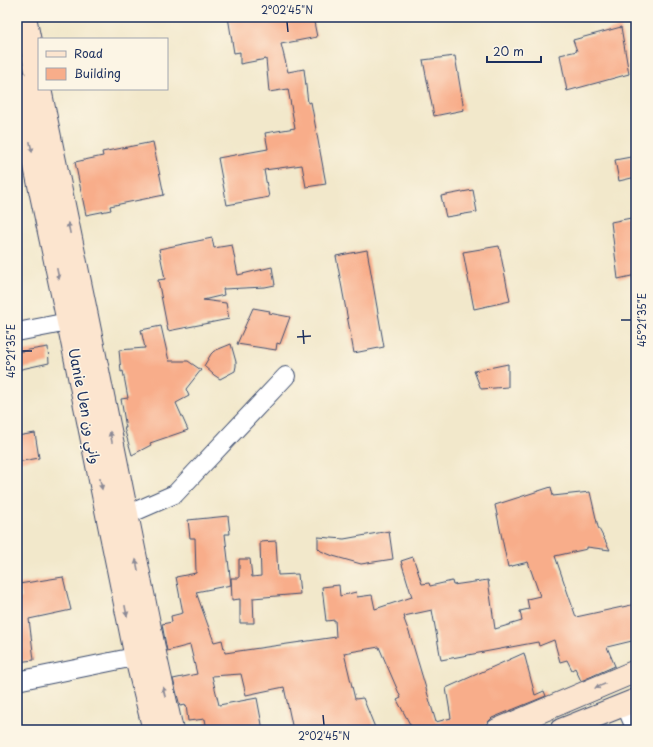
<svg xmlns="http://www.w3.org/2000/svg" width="653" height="747" font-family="'Playpen Sans','Playpen Sans Arabic',sans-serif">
  <rect width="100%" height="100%" fill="#fcf5e5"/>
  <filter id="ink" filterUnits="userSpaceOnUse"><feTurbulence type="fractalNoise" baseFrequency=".025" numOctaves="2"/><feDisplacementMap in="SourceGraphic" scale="8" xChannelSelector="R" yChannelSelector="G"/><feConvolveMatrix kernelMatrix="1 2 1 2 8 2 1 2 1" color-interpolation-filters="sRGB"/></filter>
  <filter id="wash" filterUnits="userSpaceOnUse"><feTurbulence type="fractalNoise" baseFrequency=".012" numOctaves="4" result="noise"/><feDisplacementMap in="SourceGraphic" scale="16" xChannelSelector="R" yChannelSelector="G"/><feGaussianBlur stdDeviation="0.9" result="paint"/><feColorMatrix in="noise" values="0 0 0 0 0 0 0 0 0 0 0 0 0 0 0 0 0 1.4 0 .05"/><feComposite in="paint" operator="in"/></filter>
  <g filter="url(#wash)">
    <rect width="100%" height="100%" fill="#f2e8cb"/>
    <g id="blocks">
      <!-- building -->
      <g fill="#f8ad8a">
        <polygon points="228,17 313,17 317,37 281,44 288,72 304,69 308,103 311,102 326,184 306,187 302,165 264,170 269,197 227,205 218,158 268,149 265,133 295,128 288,89 269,92 266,59 240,64 240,52 234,53"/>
        <polygon points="621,27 629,74 567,91 560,55 577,51 573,40"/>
        <polygon points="455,56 464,110 434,116 423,60"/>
        <polygon points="153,142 164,195 110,206 111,210 86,215 75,162 103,156 102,152"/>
        <polygon points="636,156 636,177 619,181 615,160"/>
        <polygon points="473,190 477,212 446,217 441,196"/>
        <polygon points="636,217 636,275 618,279 611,222"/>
        <polygon points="212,238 214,248 232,245 238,275 272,267 275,285 265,287 223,289 224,295 203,300 226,303 229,319 168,331 158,280 165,279 159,249"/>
        <polygon points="499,246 510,301 474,309 463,252"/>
        <polygon points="367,250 384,347 354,353 336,256"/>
        <polygon points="253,308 270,311 269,313 290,317 280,344 277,343 276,350 237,344"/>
        <polygon points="161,326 169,361 188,361 201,370 186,389 189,396 176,403 188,430 150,443 151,445 132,455 124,428 126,428 121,399 128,398 123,371 121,372 119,350 145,348 141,330"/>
        <polygon points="231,344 236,362 236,366 235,371 220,379 214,375 204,366 211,354 214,351"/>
        <polygon points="48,347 49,363 17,370 17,352"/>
        <polygon points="508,364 508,387 481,389 474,371"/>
        <polygon points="35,433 39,458 17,462 17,436"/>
        <polygon points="551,487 553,496 590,492 598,527 610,550 587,547 587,549 555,556 576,617 636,604 636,640 607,647 615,666 581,681 575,668 572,670 567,660 560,662 554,640 539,646 538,642 441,660 432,610 404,616 405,619 404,619 410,635 436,722 451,718 446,688 524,653 535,695 544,691 546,696 492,718 487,723 485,730 413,730 397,700 401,698 379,647 344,653 355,699 363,698 376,730 293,730 284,687 246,695 241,674 212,676 219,705 257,698 263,730 207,730 205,719 188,721 186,705 180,706 173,679 197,674 190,645 167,651 162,624 172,622 171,616 183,613 176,577 196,573 195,538 190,538 188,520 228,516 230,534 225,534 231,585 196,592 214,642 222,640 225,653 336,637 335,620 326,621 322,587 339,585 340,596 356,592 357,597 372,595 375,609 412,597 401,561 413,557 422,584 429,583 430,586 452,581 453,585 488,580 495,629 522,621 520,611 529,609 527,599 540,596 528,562 508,567 495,505"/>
        <polygon points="389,531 393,559 361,564 333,556 321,551 318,548 318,537 344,539"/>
        <polygon points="276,541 278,575 298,574 300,594 253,598 254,623 240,623 240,599 232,600 231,578 239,578 239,559 250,559 252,577 261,576 260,542"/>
        <polygon points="63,577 71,610 29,619 34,660 17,662 17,598 22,598 19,584"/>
      </g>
    </g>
  </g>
  <g filter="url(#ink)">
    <use href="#blocks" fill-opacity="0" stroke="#3b4b6e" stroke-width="1"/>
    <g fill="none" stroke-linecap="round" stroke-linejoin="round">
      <!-- street casing -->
      <g stroke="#3b4b6e" stroke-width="20">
        <g id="street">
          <polyline points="17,332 68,322 81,318"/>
          <polyline points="115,518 127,515 175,494 286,376"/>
          <polyline points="17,681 149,654"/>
          <polyline points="625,704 636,730"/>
        </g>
      </g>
      <!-- secondary casing -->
      <g stroke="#3b4b6e" stroke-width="24">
        <g id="secondary">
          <polyline points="25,17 39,85"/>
          <polyline points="17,81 68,322 136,658 154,730"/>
          <polyline points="40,89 87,316 155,653 172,730"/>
          <polyline points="497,730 636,671"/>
          <polyline points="561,730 636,700"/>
        </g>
      </g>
      <!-- street -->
      <use href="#street" stroke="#fff" stroke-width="18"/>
      <!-- secondary -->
      <use href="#secondary" stroke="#fce5cf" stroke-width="22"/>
    </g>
    <!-- one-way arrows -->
    <defs><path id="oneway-solid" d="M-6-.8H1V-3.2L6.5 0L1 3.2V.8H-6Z"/></defs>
    <g fill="#8c8a96">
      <use href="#oneway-solid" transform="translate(31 147) rotate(78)"/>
      <use href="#oneway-solid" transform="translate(69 228) rotate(-102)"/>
      <use href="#oneway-solid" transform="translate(58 274) rotate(78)"/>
      <use href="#oneway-solid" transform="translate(111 437) rotate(-101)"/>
      <use href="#oneway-solid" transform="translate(101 484) rotate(79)"/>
      <use href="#oneway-solid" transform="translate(137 565) rotate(-101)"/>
      <use href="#oneway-solid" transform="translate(126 611) rotate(79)"/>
      <use href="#oneway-solid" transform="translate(600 686) rotate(158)"/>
      <use href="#oneway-solid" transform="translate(164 692) rotate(-103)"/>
    </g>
  </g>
  <!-- ticks -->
  <path fill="none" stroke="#1b2f5e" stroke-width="1.5" d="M287 22 288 32M621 320H631M303 330 304 344M297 337 311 336M22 351H32M323 715 324 725"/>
  <g text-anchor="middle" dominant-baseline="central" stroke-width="3" stroke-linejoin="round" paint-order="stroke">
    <!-- street labels -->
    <g font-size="14" fill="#1b2f5e" stroke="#fcf5e5">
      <text transform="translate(85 406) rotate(79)">Uanie Uen واني ون</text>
    </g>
  </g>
  <!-- margin -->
  <rect width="653" height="747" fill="none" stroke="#fcf5e5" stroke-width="44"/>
  <!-- legend -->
  <rect x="38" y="38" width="130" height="52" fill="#fcf5e5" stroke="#a2a6af"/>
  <rect x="46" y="51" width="20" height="6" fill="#fce5cf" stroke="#a2a6af"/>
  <text x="74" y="58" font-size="12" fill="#1b2f5e">Road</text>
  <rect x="46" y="68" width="20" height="12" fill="#f8ad8a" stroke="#a2a6af"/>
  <text x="74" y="78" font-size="12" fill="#1b2f5e">Building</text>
  <!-- scale -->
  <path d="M487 56v6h54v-6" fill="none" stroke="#1b2f5e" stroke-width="2"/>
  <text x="493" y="56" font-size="12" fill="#1b2f5e" stroke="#fcf5e5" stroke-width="3" paint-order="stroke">20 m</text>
  <rect x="22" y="22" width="609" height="703" fill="none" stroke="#1b2f5e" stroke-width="1.5"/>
  <g font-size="10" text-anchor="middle" fill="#1b2f5e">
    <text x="287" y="14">2°02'45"N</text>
    <text transform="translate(642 320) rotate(-90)" y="4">45°21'35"E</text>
    <text transform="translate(11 351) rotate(-90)" y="4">45°21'35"E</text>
    <text x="324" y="740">2°02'45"N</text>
  </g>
</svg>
